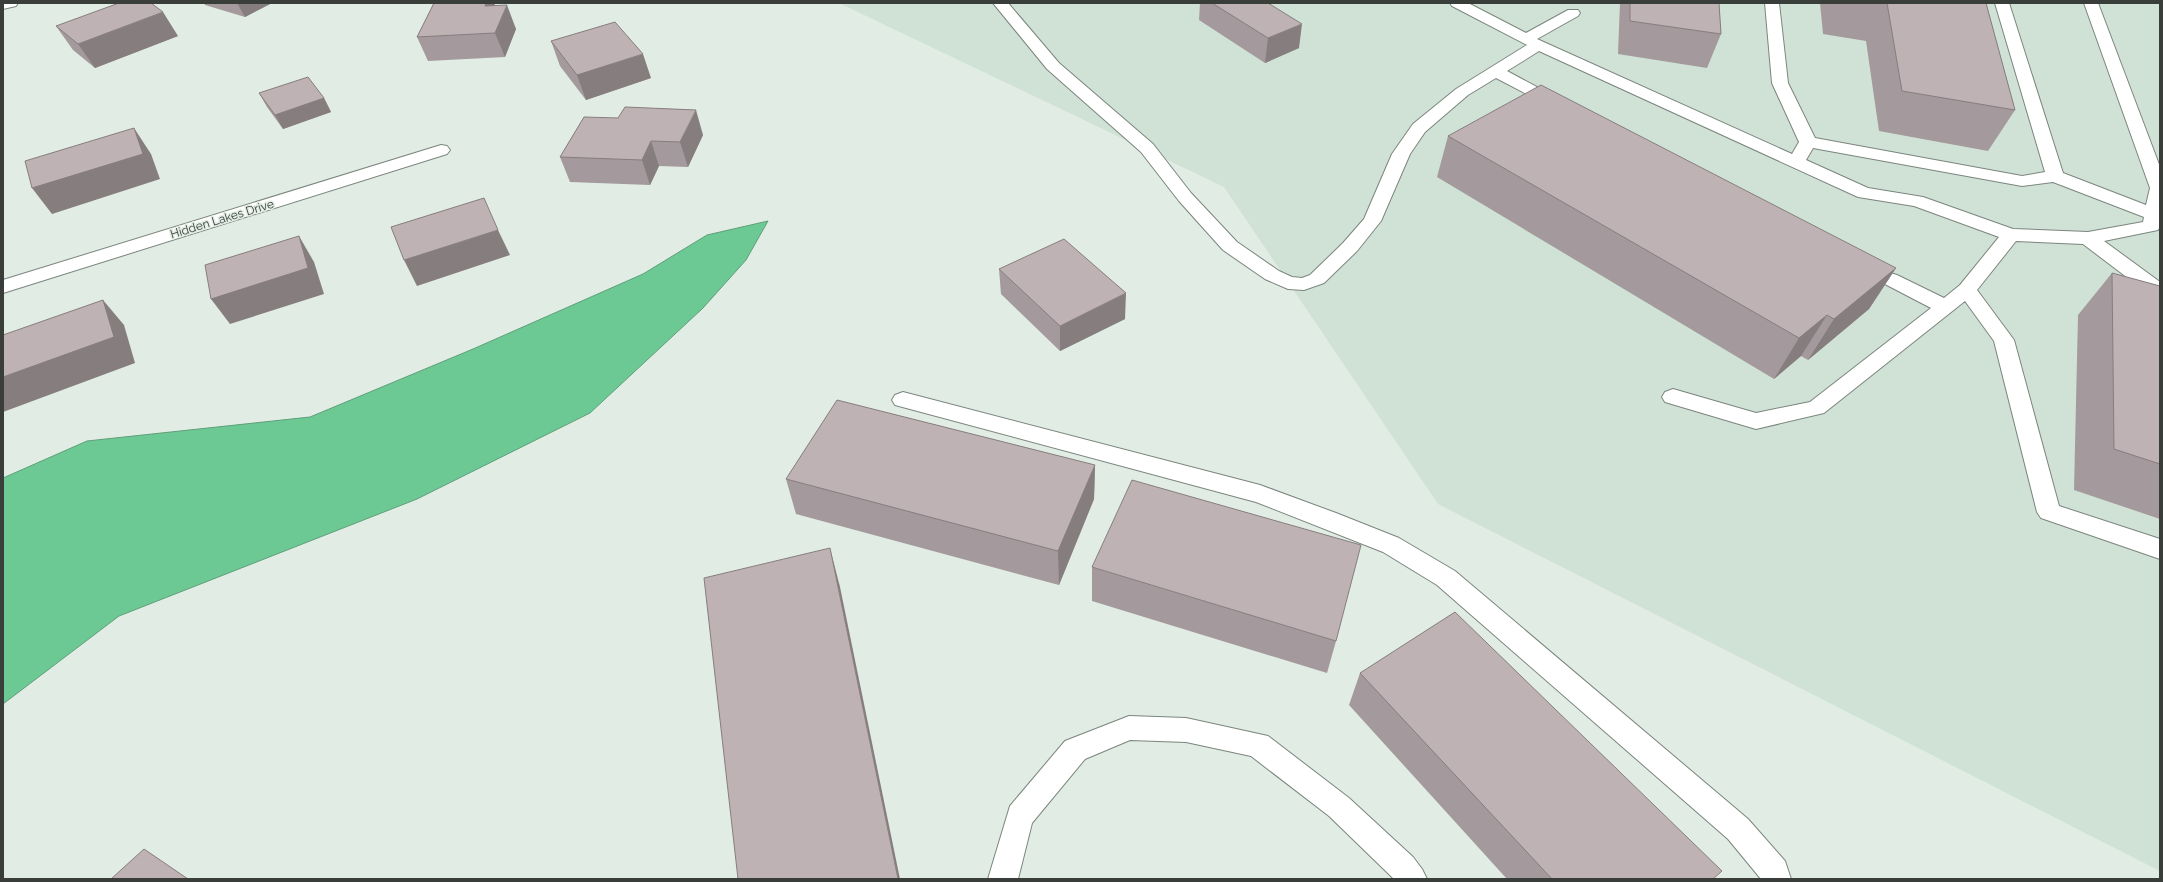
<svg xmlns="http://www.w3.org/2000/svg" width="2163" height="882" font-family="Raleway,sans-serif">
  <rect width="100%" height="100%" fill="#e1ece4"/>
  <!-- built -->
  <polygon fill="#d0e2d6" points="839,3 2160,3 2160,871 1438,504 1224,187"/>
  <!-- water -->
  <polygon fill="#6dc993" stroke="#5e9f79" points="768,221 746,260 703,308 590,413 417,499 119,616 3,704 3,478 87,441 310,417 473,349 643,274 707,235"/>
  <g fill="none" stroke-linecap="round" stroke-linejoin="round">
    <!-- lane casing -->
    <g stroke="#7b857e" stroke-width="2">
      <g id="lane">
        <path d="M993 3H1008L1059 63 1153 144 1191 193 1237 242 1279 271 1292 277 1302 278 1310 275 1343 243 1364 219 1392 154 1413 124 1456 89 1527 45 1452 6 1450 3H1468L1526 33 1568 10H1578L1580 13 1578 16 1537 39 1792 154 1799 142 1772 83 1765 3H1779L1788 83 1815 138 2022 176 2045 172 1995 3H2009L2063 173 2146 205 2150 188 2084 3H2098L2160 167V226L2158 230 2104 241 2160 282V294L2145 291 2083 244 2016 241 1977 290 2014 340 2059 506 2160 539V559L2041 518 2037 512 1994 341 1965 301 1824 413 1756 429 1665 402 1662 397 1665 392 1673 389 1756 413 1810 402 1931 308 1883 283 1880 279 1883 275 1890 273 1897 275 1944 298 1960 285 1999 237 1914 206 1858 197 1539 51 1507 71 1550 94 1552 97 1550 100H1538L1496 78 1468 95 1425 132 1410 154 1381 221 1357 251 1324 283 1304 290 1288 289 1265 279 1223 250 1179 201 1141 152 1047 69ZM1813 148 2022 186 2053 182 2144 217 2143 222 2088 232 2013 229 1923 197 1868 188 1806 160Z"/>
        <polygon points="903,392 1260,485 1336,513 1399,538 1455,571 1748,819 1785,861 1791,879 1761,879 1728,839 1437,585 1383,552 1256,502 895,405 892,400 895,395"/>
      </g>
    </g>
    <!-- street casing -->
    <g stroke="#7b857e" stroke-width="2">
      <g id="street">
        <polygon points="3,3 18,3 16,6 3,9"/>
        <polygon points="441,145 447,146 450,150 447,154 3,293 3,280"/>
        <polygon points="1129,716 1186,718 1268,736 1349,798 1413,857 1422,869 1427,879 1394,879 1329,816 1251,756 1186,742 1130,740 1085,759 1032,823 1018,879 988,879 1010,806 1065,741"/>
      </g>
    </g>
    <!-- lane -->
    <use href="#lane" fill="#fff" fill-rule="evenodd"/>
    <!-- street -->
    <use href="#street" fill="#fff" fill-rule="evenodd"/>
  </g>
  <!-- wall -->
  <g fill="#a4999c">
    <polygon points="204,3 272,3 245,17 205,5"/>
    <polygon points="434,3 494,3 495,6 516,29 505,57 428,61 417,37"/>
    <polygon points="1200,3 1268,3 1299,48 1265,63 1199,20"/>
    <polygon points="1620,3 1719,3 1721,34 1707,68 1618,54"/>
    <polygon points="1820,3 1986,3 2015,110 1988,151 1879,131 1866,41 1823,34"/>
    <polygon points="56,26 178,36 95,68 73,50"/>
    <polygon points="551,41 651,78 586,100 560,66"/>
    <polygon points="259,93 324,98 331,112 283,129 267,107"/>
    <polygon points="584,117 703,135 688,167 659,166 650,185 570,182 560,157"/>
    <polygon points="1448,136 1896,268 1869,309 1808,360 1801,356 1774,379 1437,177"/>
    <polygon points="999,269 1125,319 1060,351 1001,294"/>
    <polygon points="2112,273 2160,286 2160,519 2074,490 2078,315"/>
    <polygon points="1095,465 1094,499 1059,585 796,514 786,479"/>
    <polygon points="1092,567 1336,641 1327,673 1092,601"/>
    <polygon points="1360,673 1714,879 1507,879 1349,705"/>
  </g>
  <!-- shaded-wall -->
  <g fill="#867d7f">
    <polygon points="237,3 272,3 245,17"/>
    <polygon points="486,3 494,3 500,18 485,6"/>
    <polygon points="507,5 516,29 505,57 495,33"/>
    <polygon points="163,12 178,36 95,68 78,44"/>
    <polygon points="1302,24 1299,48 1265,63 1268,38"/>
    <polygon points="643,54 651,78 586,100 577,75"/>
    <polygon points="324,98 331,112 283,129 275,115"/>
    <polygon points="696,110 703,135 688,167 680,142"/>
    <polygon points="134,128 151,154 160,179 52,214 32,188"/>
    <polygon points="651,141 659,166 650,185 642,160"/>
    <polygon points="498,230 510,255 417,286 404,260"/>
    <polygon points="299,236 314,262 324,294 230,324 211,299"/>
    <polygon points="1896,268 1869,309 1808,360 1834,319"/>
    <polygon points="1126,293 1125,319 1060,351 1060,326"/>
    <polygon points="103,300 124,325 135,363 3,412 3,377"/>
    <polygon points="1827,315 1801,356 1774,379 1799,338"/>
    <polygon points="1095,465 1094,499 1059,585 1058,551"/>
    <polygon points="830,548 840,587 900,879 898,879"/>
  </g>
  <!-- building -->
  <g fill="#bfb2b5" stroke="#867d7f">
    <polygon points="119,3 151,3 163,12 78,44 56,26"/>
    <polygon points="434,3 486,3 485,6 507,5 495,33 417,37"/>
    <polygon points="1212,3 1268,3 1302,24 1268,38"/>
    <polygon points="1630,3 1719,3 1721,34 1630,21"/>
    <polygon points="1887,3 1986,3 2015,110 1902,91"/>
    <polygon points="615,22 643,54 577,75 551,41"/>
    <polygon points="308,77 324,98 275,115 259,93"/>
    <polygon points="1541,85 1896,268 1834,319 1827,315 1799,338 1448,136"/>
    <polygon points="625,107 696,110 680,142 651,141 642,160 560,157 584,117 618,118"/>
    <polygon points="134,128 143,154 32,188 25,161"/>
    <polygon points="484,198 498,230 404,260 391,227"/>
    <polygon points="299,236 308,268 211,299 205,265"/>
    <polygon points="1064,239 1126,293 1060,326 999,269"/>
    <polygon points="2112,273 2160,286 2160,464 2114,449"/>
    <polygon points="103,300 114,337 3,377 3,335"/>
    <polygon points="837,400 1095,465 1058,551 786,479"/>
    <polygon points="1132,480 1361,545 1336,641 1092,567"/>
    <polygon points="830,548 898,879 738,879 704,578"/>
    <polygon points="1455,612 1722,871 1713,879 1552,879 1360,673"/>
    <polygon points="144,849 188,879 111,879"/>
  </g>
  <g text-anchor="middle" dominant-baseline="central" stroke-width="3" stroke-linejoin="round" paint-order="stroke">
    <!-- street labels -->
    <g font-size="12" fill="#3a3e3b" stroke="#e1ece4">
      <text transform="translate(222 219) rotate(-17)">Hidden Lakes Drive</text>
    </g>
  </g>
  <!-- border -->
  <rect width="2163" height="882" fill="none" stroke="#3a3e3b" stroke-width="8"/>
</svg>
